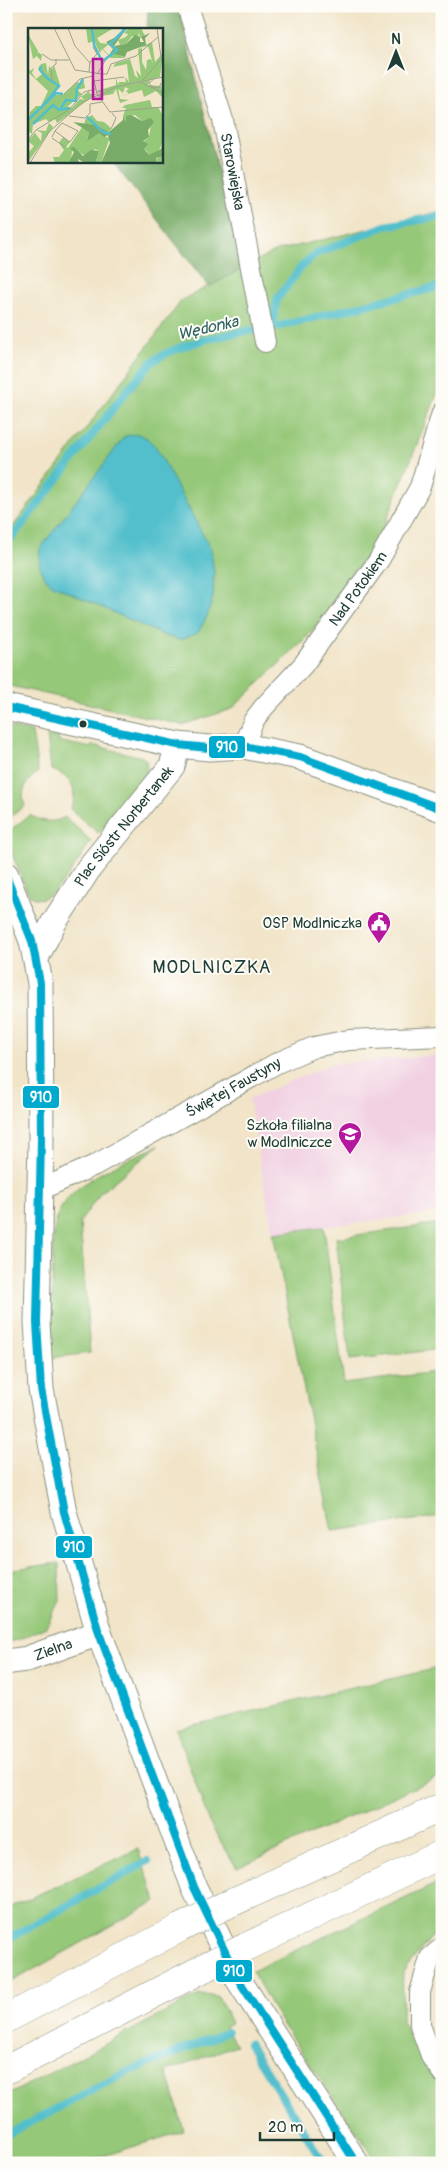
<svg xmlns="http://www.w3.org/2000/svg" width="448" height="2169" font-family="Pangolin,sans-serif">
  <rect width="100%" height="100%" fill="#fdfcf7"/>
  <filter id="ink" filterUnits="userSpaceOnUse"><feTurbulence type="fractalNoise" baseFrequency=".02" numOctaves="2"/><feDisplacementMap in="SourceGraphic" scale="10" xChannelSelector="R" yChannelSelector="G"/><feConvolveMatrix kernelMatrix="1 2 1 2 8 2 1 2 1" color-interpolation-filters="sRGB"/></filter>
  <filter id="wash" filterUnits="userSpaceOnUse"><feTurbulence type="fractalNoise" baseFrequency=".0096" numOctaves="4" result="noise"/><feDisplacementMap in="SourceGraphic" scale="20" xChannelSelector="R" yChannelSelector="G"/><feGaussianBlur stdDeviation="1.12" result="paint"/><feColorMatrix in="noise" values="0 0 0 0 0 0 0 0 0 0 0 0 0 0 0 0 0 1.4 0 .05"/><feComposite in="paint" operator="in"/></filter>
  <g filter="url(#wash)">
    <rect width="100%" height="100%" fill="#f1e4c8"/>
    <!-- built -->
    <polygon fill="#f1d0e2" points="442,1055 442,1212 273,1233 249,1099 331,1064"/>
    <!-- green -->
    <g fill="#95c878" stroke="#5a8256">
      <polygon points="442,211 442,382 379,539 309,635 232,709 182,725 6,685 6,536 182,300 276,251"/>
      <path d="M6 726 32 732 38 772C26 781 20 791 25 806L6 820Z"/>
      <path d="M47 735 59 738 58 741 91 748 92 745 142 757 146 760 147 771 143 779 98 833 70 809C80 792 70 774 51 770Z"/>
      <path d="M30 815C41 822 53 824 65 817L91 841C81 855 46 921 27 891L6 839V833Z"/>
      <path d="M159 1145 101 1192 80 1222 90 1353 50 1358 47 1298H52C53 1273 51 1245 56 1220 63 1183 129 1160 159 1145Z"/>
      <polygon points="442,1223 442,1349 350,1360 336,1238"/>
      <polygon points="324,1227 344,1384 442,1371 442,1516 332,1531 273,1233"/>
      <polygon points="59,1563 60,1601 46,1627 18,1640 6,1642 6,1570"/>
      <polygon points="442,1667 442,1775 237,1868 210,1824 176,1729"/>
      <polygon points="138,1849 156,1901 6,1985 6,1909"/>
      <polygon points="442,1881 442,1924 403,1972 402,2021 442,2089 442,2163 378,2163 279,2019 252,1971"/>
      <polygon points="199,1995 218,1996 231,2023 225,2026 236,2045 167,2071 184,2131 90,2160 90,2163 6,2163 6,2096"/>
    </g>
    <!-- forest -->
    <polygon fill="#78ac68" stroke="#4c744e" points="148,6 179,6 241,269 209,287 112,161 161,161 161,29 147,29"/>
    <!-- water -->
    <path fill="#53bfcc" stroke="#397e80" d="M138 434 147 438 156 447 211 550 214 573 213 597 207 616 198 633 180 640 163 635 53 585C39 575 39 566 40 549L125 436Z"/>
    <g fill="none" stroke-linecap="round" stroke-linejoin="round">
      <!-- stream -->
      <g stroke="#53bfcc" stroke-width="8">
        <polyline points="272,328 277,299 302,266 315,254 385,226 442,216"/>
        <path d="M6 545 133 383C139 377 145 369 151 363 177 342 239 331 272 328L442 286"/>
        <polyline points="6,1940 148,1861"/>
        <polyline points="249,2044 324,2163"/>
        <polyline points="6,2135 123,2074 227,2032"/>
      </g>
    </g>
  </g>
  <g filter="url(#ink)">
    <g fill="none" stroke-linecap="round" stroke-linejoin="round">
      <!-- minor casing -->
      <g stroke="#88907e" stroke-width="22">
        <g id="minor">
          <path id="s1" d="M187 6 223 120 265 342"/>
          <path id="s2" d="M243 746 254 720 264 707 303 665 379 560 420 487 442 413"/>
          <path id="s3" d="M40 1190 95 1165 277 1063 314 1047 349 1040 442 1036"/>
          <polyline points="442,1948 430,1958 420,1992 420,2025 432,2058 442,2072"/>
        </g>
      </g>
      <!-- tertiary casing -->
      <g stroke="#88907e" stroke-width="27">
        <g id="tertiary">
          <polyline points="6,707 178,745 209,748 243,746 300,757 442,809"/>
          <polyline points="6,875 32,941 40,983 41,1140 37,1322 41,1389 64,1512 99,1633 194,1887 238,1979 356,2163"/>
          <path id="s4" d="M36 958 53 924 89 868 172 766 178 745"/>
          <path id="s5" d="M6 1662 27 1659 99 1633"/>
        </g>
      </g>
      <!-- trunk casing -->
      <g stroke="#88907e" stroke-width="29">
        <g id="trunk">
          <polyline points="224,1906 442,1807"/>
          <polyline points="246,1947 442,1854"/>
          <polyline points="6,2019 180,1928"/>
          <polyline points="6,2070 206,1967"/>
        </g>
      </g>
      <!-- minor -->
      <use href="#minor" stroke="#fff" stroke-width="20"/>
      <!-- tertiary -->
      <use href="#tertiary" stroke="#fff" stroke-width="25"/>
      <!-- trunk -->
      <use href="#trunk" stroke="#fff" stroke-width="28"/>
      <!-- trunk-bridge casing -->
      <g stroke="#88907e" stroke-width="29" stroke-linecap="butt">
        <g id="trunk-bridge">
          <polyline points="180,1928 224,1906"/>
          <polyline points="206,1967 246,1947"/>
        </g>
      </g>
      <!-- trunk-bridge -->
      <use href="#trunk-bridge" stroke="#fff" stroke-width="28"/>
      <!-- bus-1 casing -->
      <g stroke="#fdfcf7" stroke-width="11">
        <g id="bus-1">
          <polyline points="6,707 178,745 209,748 243,746 300,757 442,809"/>
          <polyline points="6,876 32,941 40,983 41,1140 37,1322 41,1389 64,1512 99,1633 194,1887 238,1979 356,2163"/>
        </g>
      </g>
      <!-- bus-1 -->
      <use href="#bus-1" stroke="#00a9ce" stroke-width="8"/>
    </g>
  </g>
  <!-- icons -->
  <defs>
    <g id="civic-pin" transform="scale(1.25)"><path d="M0 17L-7.5 6A9.5 9.5 0 1 1 7.5 6Z" fill="#b5179e" stroke="#fdfcf7"/><path d="M-.6-6.5H3V-4.5H.6V-3L4-1V1h2V6H-6V1h2V-1L-.6-3ZM-1.2 2.5V6h2.4V2.5Z" fill="#fff"/></g>
    <g id="school-pin" transform="scale(1.25)"><path d="M0 17L-7.5 6A9.5 9.5 0 1 1 7.5 6Z" fill="#b5179e" stroke="#fdfcf7"/><path d="M0-5L7-2L0 1L-7-2ZM-4 1L0 2.5L4 1V4Q0 6-4 4Z" fill="#fff"/></g>
  </defs>
  <g fill-rule="evenodd">
    <use href="#civic-pin" x="379" y="923"/>
    <use href="#school-pin" x="350" y="1134"/>
  </g>
  <!-- markers -->
  <circle fill="#1f3d34" stroke="#fdfcf7" stroke-width="2" cx="83" cy="724" r="4.5"/>
  <g text-anchor="middle" dominant-baseline="central" stroke-width="4" stroke-linejoin="round" paint-order="stroke">
    <!-- street labels -->
    <g font-size="15" fill="#1f3d34" stroke="#fdfcf7">
      <text stroke="none"><textPath href="#s1" startOffset="172">Starowiejska</textPath></text>
      <text stroke="none"><textPath href="#s2" startOffset="196">Nad Potokiem</textPath></text>
      <text stroke="none"><textPath href="#s4" startOffset="159">Plac Sióstr Norbertanek</textPath></text>
      <text stroke="none"><textPath href="#s3" startOffset="219">Świętej Faustyny</textPath></text>
      <text stroke="none"><textPath href="#s5" startOffset="49">Zielna</textPath></text>
    </g>
    <!-- poi labels -->
    <g font-size="15" fill="#1f3d34" stroke="#fdfcf7" text-anchor="end">
      <text x="362" y="923">OSP Modlniczka</text>
      <text x="332" y="1125">Szkoła filialna<tspan x="332" dy="17">w Modlniczce</tspan></text>
    </g>
    <!-- water labels -->
    <g font-size="16" font-style="italic" fill="#2f6462" stroke="#fdfcf7">
      <text transform="translate(208 328) rotate(-13)">Wędonka</text>
    </g>
    <!-- quarter labels -->
    <g font-size="18" letter-spacing="1" fill="#1f3d34" stroke="#fdfcf7">
      <text x="212" y="967">MODLNICZKA</text>
    </g>
  </g>
  <!-- overview -->
  <g transform="translate(28 28)">
    <rect width="135" height="135" fill="#f1e4c8"/>
    <path d="M58 0H86L69 10 72 15 81 16 75 21 81 27 84 24 98 30H83L74 21 72 25 66 13 60 15ZM101 0H113L117 8 112 10 111 4 110 9 104 8 98 16 92 17 90 12 98 9 100 6 96 5ZM0 6 10 23 9 27 10 24 14 27 13 33 9 28 5 31ZM124 14 127 34 135 25 132 49 70 65 69 63 88 57V50L90 57 91 54H98L97 49 101 54 99 36 85 39 88 35 102 31 107 48 110 50 108 42 113 48 110 21 114 20V34L118 42 119 32 123 31 125 36 120 18 111 20ZM18 35 20 47 21 38 24 42 26 37 32 57 25 65 27 67 36 66 49 54 52 56 55 50 57 60 49 62 54 66 39 79 44 80 52 71 57 72 53 69 61 63 62 66H68L29 95 27 91 21 94 18 91 5 96 4 106 0 103 2 84 8 78H13L20 63 0 44V39L2 43 6 40 4 45 8 51 14 46 10 41 13 36ZM122 52 120 57 133 58 135 70 128 63 116 69 114 62 93 68 101 66 98 63 101 61 97 59 95 65 90 61 92 71 101 72 92 75 88 61 85 66 73 68 75 72 70 67 81 62ZM122 72 124 79H130L135 88V114L130 124 135 128V135L126 133 132 128 121 127 113 122 121 125 116 121 119 116 115 114 121 109 124 91 114 93 107 87 101 88 98 94 95 88 98 80H94L97 77ZM64 87 69 93 76 94 83 100 82 104 56 96 58 90ZM21 95 25 99 0 134V125L6 118 0 113 7 105 13 113 14 105 8 102 18 103ZM55 98 61 104 59 112 71 104 80 110 82 104H85L92 108 82 106 86 111 82 109 73 135 68 133 71 123 67 121 58 128 50 124 44 123 43 133 49 135H27L25 129H31L36 122 31 115 35 109 42 114 38 119 40 120Z" fill="#95c878"/>
    <path d="M95 0H99L86 18 98 16 107 7 112 9V14H116L113 9 122 5 117 10 118 17 99 24 97 29 84 25 81 27 85 21 78 14 92 7ZM103 87 114 93 123 90 126 94 120 102 121 109 115 113 120 116 116 121 121 127 133 121 135 115V128L128 130V135H57L50 131 51 135 41 134 46 124 42 120 46 119 55 128 63 122 71 123 68 133 73 135 82 115 80 107 76 109 71 105 59 113 61 104 45 94 67 97 81 104 95 92V88L98 94V88Z" fill="#78ac68"/>
    <path fill="none" stroke="#53bfcc" stroke-width="2.5" d="M64 0 66 17 74 33M75 33 89 22 82 16 98 0M13 38 12 42 19 50 31 58 14 79M33 80 38 72 48 73 49 61 55 51M59 89 75 104 83 106M1 91 28 65 35 66M5 96 25 77 31 82 42 80"/>
    <path fill="none" stroke="#9da18d" stroke-width="1" d="M26 0 47 42 74 46H79L83 36 108 28 130 9M40 0 47 18 62 35M129 0 133 29M14 26 23 32H41M135 29V63M61 44 62 34 69 26 65 19M64 44 69 66 82 84 135 79M70 45 78 31M126 51 121 55 124 59 131 60 133 55M115 52 135 29M24 53 23 40 28 36V31M66 53 96 49M112 54 135 65M36 66 52 51 65 48M41 88 57 90 62 85V76L74 74M83 101 88 90 84 85M24 109 27 103 34 95 50 103 42 114 27 103M24 110 37 119M0 112 8 102 42 81 56 64 67 61M2 135 21 104 55 74 88 59 135 49"/>
    <path fill="#b5179e" fill-opacity="0.15" stroke="#b5179e" stroke-width="2.5" d="M65 31H74V71H65Z"/>
    <rect width="135" height="135" fill="none" stroke="#1f3d34" stroke-width="2.5"/>
  </g>
  <g stroke="#fdfcf7" stroke-width="2">
    <rect x="208" y="735" width="38" height="24" rx="5" fill="#00a9ce"/>
    <rect x="22" y="1085" width="38" height="24" rx="5" fill="#00a9ce"/>
    <rect x="55" y="1535" width="38" height="24" rx="5" fill="#00a9ce"/>
    <rect x="215" y="1959" width="38" height="24" rx="5" fill="#00a9ce"/>
  </g>
  <g font-size="14" text-anchor="middle" font-weight="bold" fill="#fff">
    <text x="227" y="752">910</text>
    <text x="41" y="1102">910</text>
    <text x="74" y="1552">910</text>
    <text x="234" y="1976">910</text>
  </g>
  <!-- margin -->
  <rect width="448" height="2169" fill="none" stroke="#fdfcf7" stroke-width="25"/>
  <!-- north arrow -->
  <g transform="translate(396 52)" stroke="#fdfcf7" stroke-width="4" paint-order="stroke">
  <path d="M0-4L9 19L0 12L-9 19Z" fill="#1f3d34"/>
  <text y="-8" font-size="14" font-weight="bold" text-anchor="middle" fill="#1f3d34">N</text>
  </g>
  <!-- scale -->
  <path d="M260 2132v8h74v-8" fill="none" stroke="#1f3d34" stroke-width="2.5"/>
  <text x="268" y="2132" font-size="15" fill="#1f3d34" stroke="#fdfcf7" stroke-width="4" paint-order="stroke">20 m</text>
</svg>
